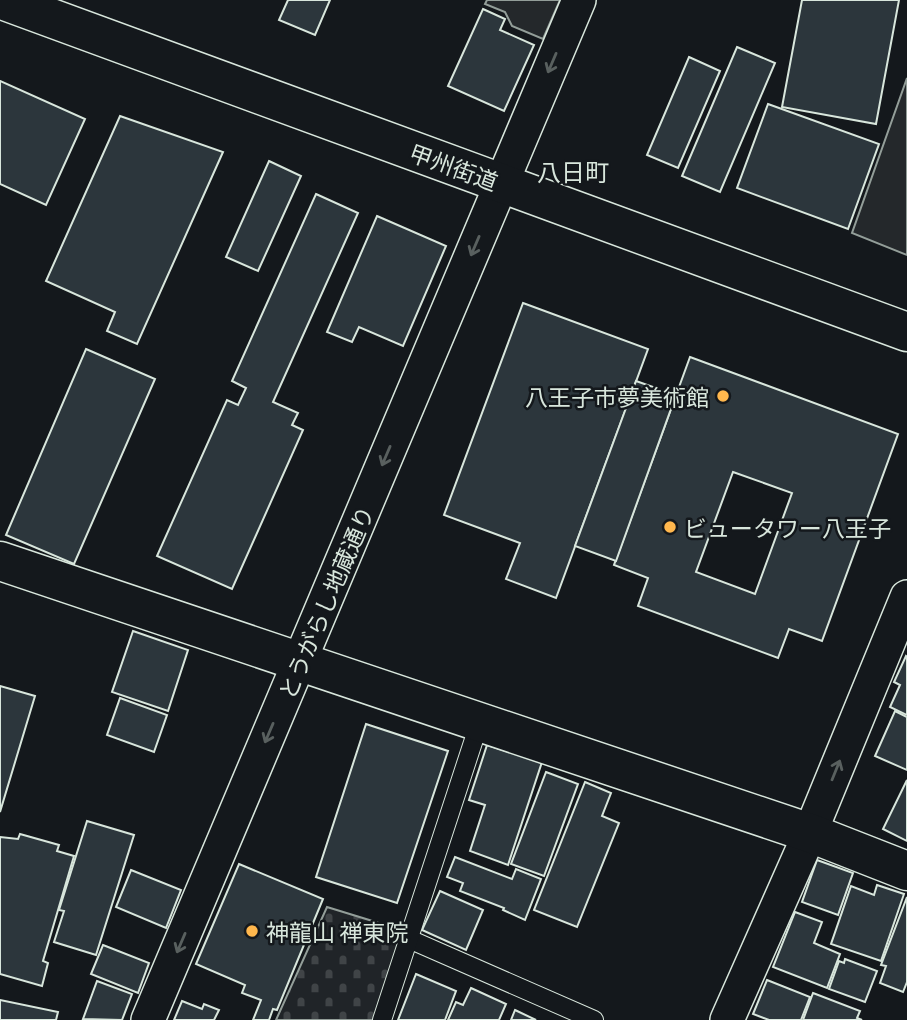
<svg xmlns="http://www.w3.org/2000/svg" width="907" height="1020" font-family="Literata,'Noto Sans JP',serif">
  <defs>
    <pattern id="cemetery-stones" width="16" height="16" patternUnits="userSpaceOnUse" patternTransform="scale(1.75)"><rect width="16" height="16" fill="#202428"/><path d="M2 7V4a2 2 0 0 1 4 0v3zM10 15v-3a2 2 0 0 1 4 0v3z" fill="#404447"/></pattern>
  </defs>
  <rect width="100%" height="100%" fill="#14181c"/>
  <!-- cemetery -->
  <polygon fill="url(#cemetery-stones)" stroke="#939e99" stroke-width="2" points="327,907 405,931 375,1020 276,1020"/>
  <!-- parking -->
  <g fill="#24282b" stroke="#939e99" stroke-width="2">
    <polygon points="487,0 560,0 543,39 512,26 505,12 485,4"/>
    <polygon points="907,78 907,255 852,233"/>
  </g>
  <!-- building -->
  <g fill="#2c363c" stroke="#d8e6dc" stroke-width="2" fill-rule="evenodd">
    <polygon points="288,0 330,0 315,35 279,20"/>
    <polygon points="802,0 899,0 876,124 782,107"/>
    <polygon points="483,9 505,19 500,30 534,45 504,111 448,86"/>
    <polygon points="737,47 775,63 720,192 682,176"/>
    <polygon points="689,57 720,71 678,168 647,155"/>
    <polygon points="0,81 85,119 46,205 0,184"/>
    <polygon points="768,104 879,144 848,229 737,188"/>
    <polygon points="120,116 223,152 137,344 107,331 115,312 46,281"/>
    <polygon points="269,161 301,176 258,271 226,257"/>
    <polygon points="316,194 358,213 273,402 298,413 292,425 303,430 232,589 157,556 227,400 238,405 246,388 232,381"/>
    <polygon points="377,216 446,246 403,346 359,327 352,342 327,332"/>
    <polygon points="523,303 648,349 556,598 506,579 520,543 444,515"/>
    <polygon points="86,349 155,379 74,564 6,535"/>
    <path d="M690 357 898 434 822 641 789 629 778 658 638 606 648 578 614 565ZM733 472 792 493 755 594 696 572Z"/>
    <polygon points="636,381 676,395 616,561 575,546"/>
    <polygon points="133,631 188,650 168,711 112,692"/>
    <polygon points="906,656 907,657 907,715 890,707 900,685 894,682"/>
    <polygon points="0,686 35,696 0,812"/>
    <polygon points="120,698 167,715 154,752 107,735"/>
    <polygon points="895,711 907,717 907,770 875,756"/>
    <polygon points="366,724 448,751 397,903 316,877"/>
    <polygon points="487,745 542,762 508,865 470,851 485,805 469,800"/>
    <polygon points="546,772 578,784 544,876 511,864"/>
    <polygon points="907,780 907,841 883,829"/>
    <polygon points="585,782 611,793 602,816 619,823 577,927 534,910"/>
    <polygon points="87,821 134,835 96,955 54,942 64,911 59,910"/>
    <polygon points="20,834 59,845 57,851 74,856 43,961 48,963 42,986 0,974 0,837 18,839"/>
    <polygon points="455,857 512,879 516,869 541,879 525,920 503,910 504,908 460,891 463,883 447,877"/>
    <polygon points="817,860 853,873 838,915 802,902"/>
    <polygon points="239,864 323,899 277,1010 273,1009 269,1020 253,1020 261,1000 242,993 245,985 196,964"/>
    <polygon points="131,870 181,890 166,928 116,907"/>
    <polygon points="877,885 904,894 881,961 831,944 851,886 874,895"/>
    <polygon points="440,891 483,910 466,950 422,930"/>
    <polygon points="907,897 907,982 903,992 880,983 886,966 881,965"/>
    <polygon points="795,912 822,922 814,943 840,954 827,988 773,967"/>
    <polygon points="103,945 149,963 138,993 91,974"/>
    <polygon points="845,959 877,971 865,1002 829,989 839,961 844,963"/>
    <polygon points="416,974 456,991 445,1020 398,1020"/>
    <polygon points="767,980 810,997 801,1020 769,1020 753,1014"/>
    <polygon points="97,981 132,994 122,1020 83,1019"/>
    <polygon points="471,988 506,1004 499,1020 448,1020 456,1002 463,1005"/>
    <polygon points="813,993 860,1011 857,1018 862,1020 803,1020"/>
    <polygon points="0,1000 58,1012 56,1020 0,1020"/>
    <polygon points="182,1001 202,1009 204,1004 219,1010 214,1020 174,1020"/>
    <polygon points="515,1010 536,1020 511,1020"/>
  </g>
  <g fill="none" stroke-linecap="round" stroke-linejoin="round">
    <!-- service casing -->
    <g stroke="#d8e6dc" stroke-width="20">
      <g id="service">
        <polyline points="409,939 594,1020"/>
        <polyline points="382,1020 480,721"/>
      </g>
    </g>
    <!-- minor casing -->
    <g stroke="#d8e6dc" stroke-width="36">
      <g id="minor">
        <polyline points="148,1020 579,0"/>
        <polyline points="727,1020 810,833 907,597"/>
      </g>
    </g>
    <!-- tertiary casing -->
    <g stroke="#d8e6dc" stroke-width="41">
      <polyline id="tertiary" points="0,561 810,833 907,871"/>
    </g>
    <!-- trunk casing -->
    <g stroke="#d8e6dc" stroke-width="41">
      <polyline id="trunk" points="2,0 907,332"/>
    </g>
    <!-- service -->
    <use href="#service" stroke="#14181c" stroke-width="18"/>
    <!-- minor -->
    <use href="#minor" stroke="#14181c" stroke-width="33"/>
    <!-- tertiary -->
    <use href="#tertiary" stroke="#14181c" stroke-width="38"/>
    <!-- trunk -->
    <use href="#trunk" stroke="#14181c" stroke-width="38"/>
  </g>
  <!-- one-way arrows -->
  <defs><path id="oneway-shaft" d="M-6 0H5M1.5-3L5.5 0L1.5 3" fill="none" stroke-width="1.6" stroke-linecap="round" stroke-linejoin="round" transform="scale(1.75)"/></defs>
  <g stroke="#59605f">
    <use href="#oneway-shaft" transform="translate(552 63) rotate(113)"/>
    <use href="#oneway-shaft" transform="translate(475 246) rotate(113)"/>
    <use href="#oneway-shaft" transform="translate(386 456) rotate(113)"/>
    <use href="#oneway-shaft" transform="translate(269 733) rotate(113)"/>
    <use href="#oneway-shaft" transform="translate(836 770) rotate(-68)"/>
    <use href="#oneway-shaft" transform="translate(181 943) rotate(113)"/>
  </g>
  <!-- markers -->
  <g fill="#ffb74d" stroke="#14181c" stroke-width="2.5">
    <circle cx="723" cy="396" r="7"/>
    <circle cx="670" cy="527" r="7"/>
    <circle cx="252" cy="931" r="7"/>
  </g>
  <g text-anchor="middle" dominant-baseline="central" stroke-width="5" stroke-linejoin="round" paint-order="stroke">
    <!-- street labels -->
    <g font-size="23" fill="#d8e6dc" stroke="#14181c">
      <text transform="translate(454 166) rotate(20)">甲州街道</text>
      <text transform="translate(325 602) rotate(-67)">とうがらし地蔵通り</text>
    </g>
    <!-- poi labels -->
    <g font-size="23" fill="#d8e6dc" stroke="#14181c" text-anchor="start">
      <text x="709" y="396" text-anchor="end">八王子市夢美術館</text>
      <text x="684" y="527">ビュータワー八王子</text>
      <text x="266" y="931">神龍山 禅東院</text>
    </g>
    <!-- neighbourhood labels -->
    <g font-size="24" fill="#d8e6dc" stroke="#14181c">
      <text x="573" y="170">八日町</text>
    </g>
  </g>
</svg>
